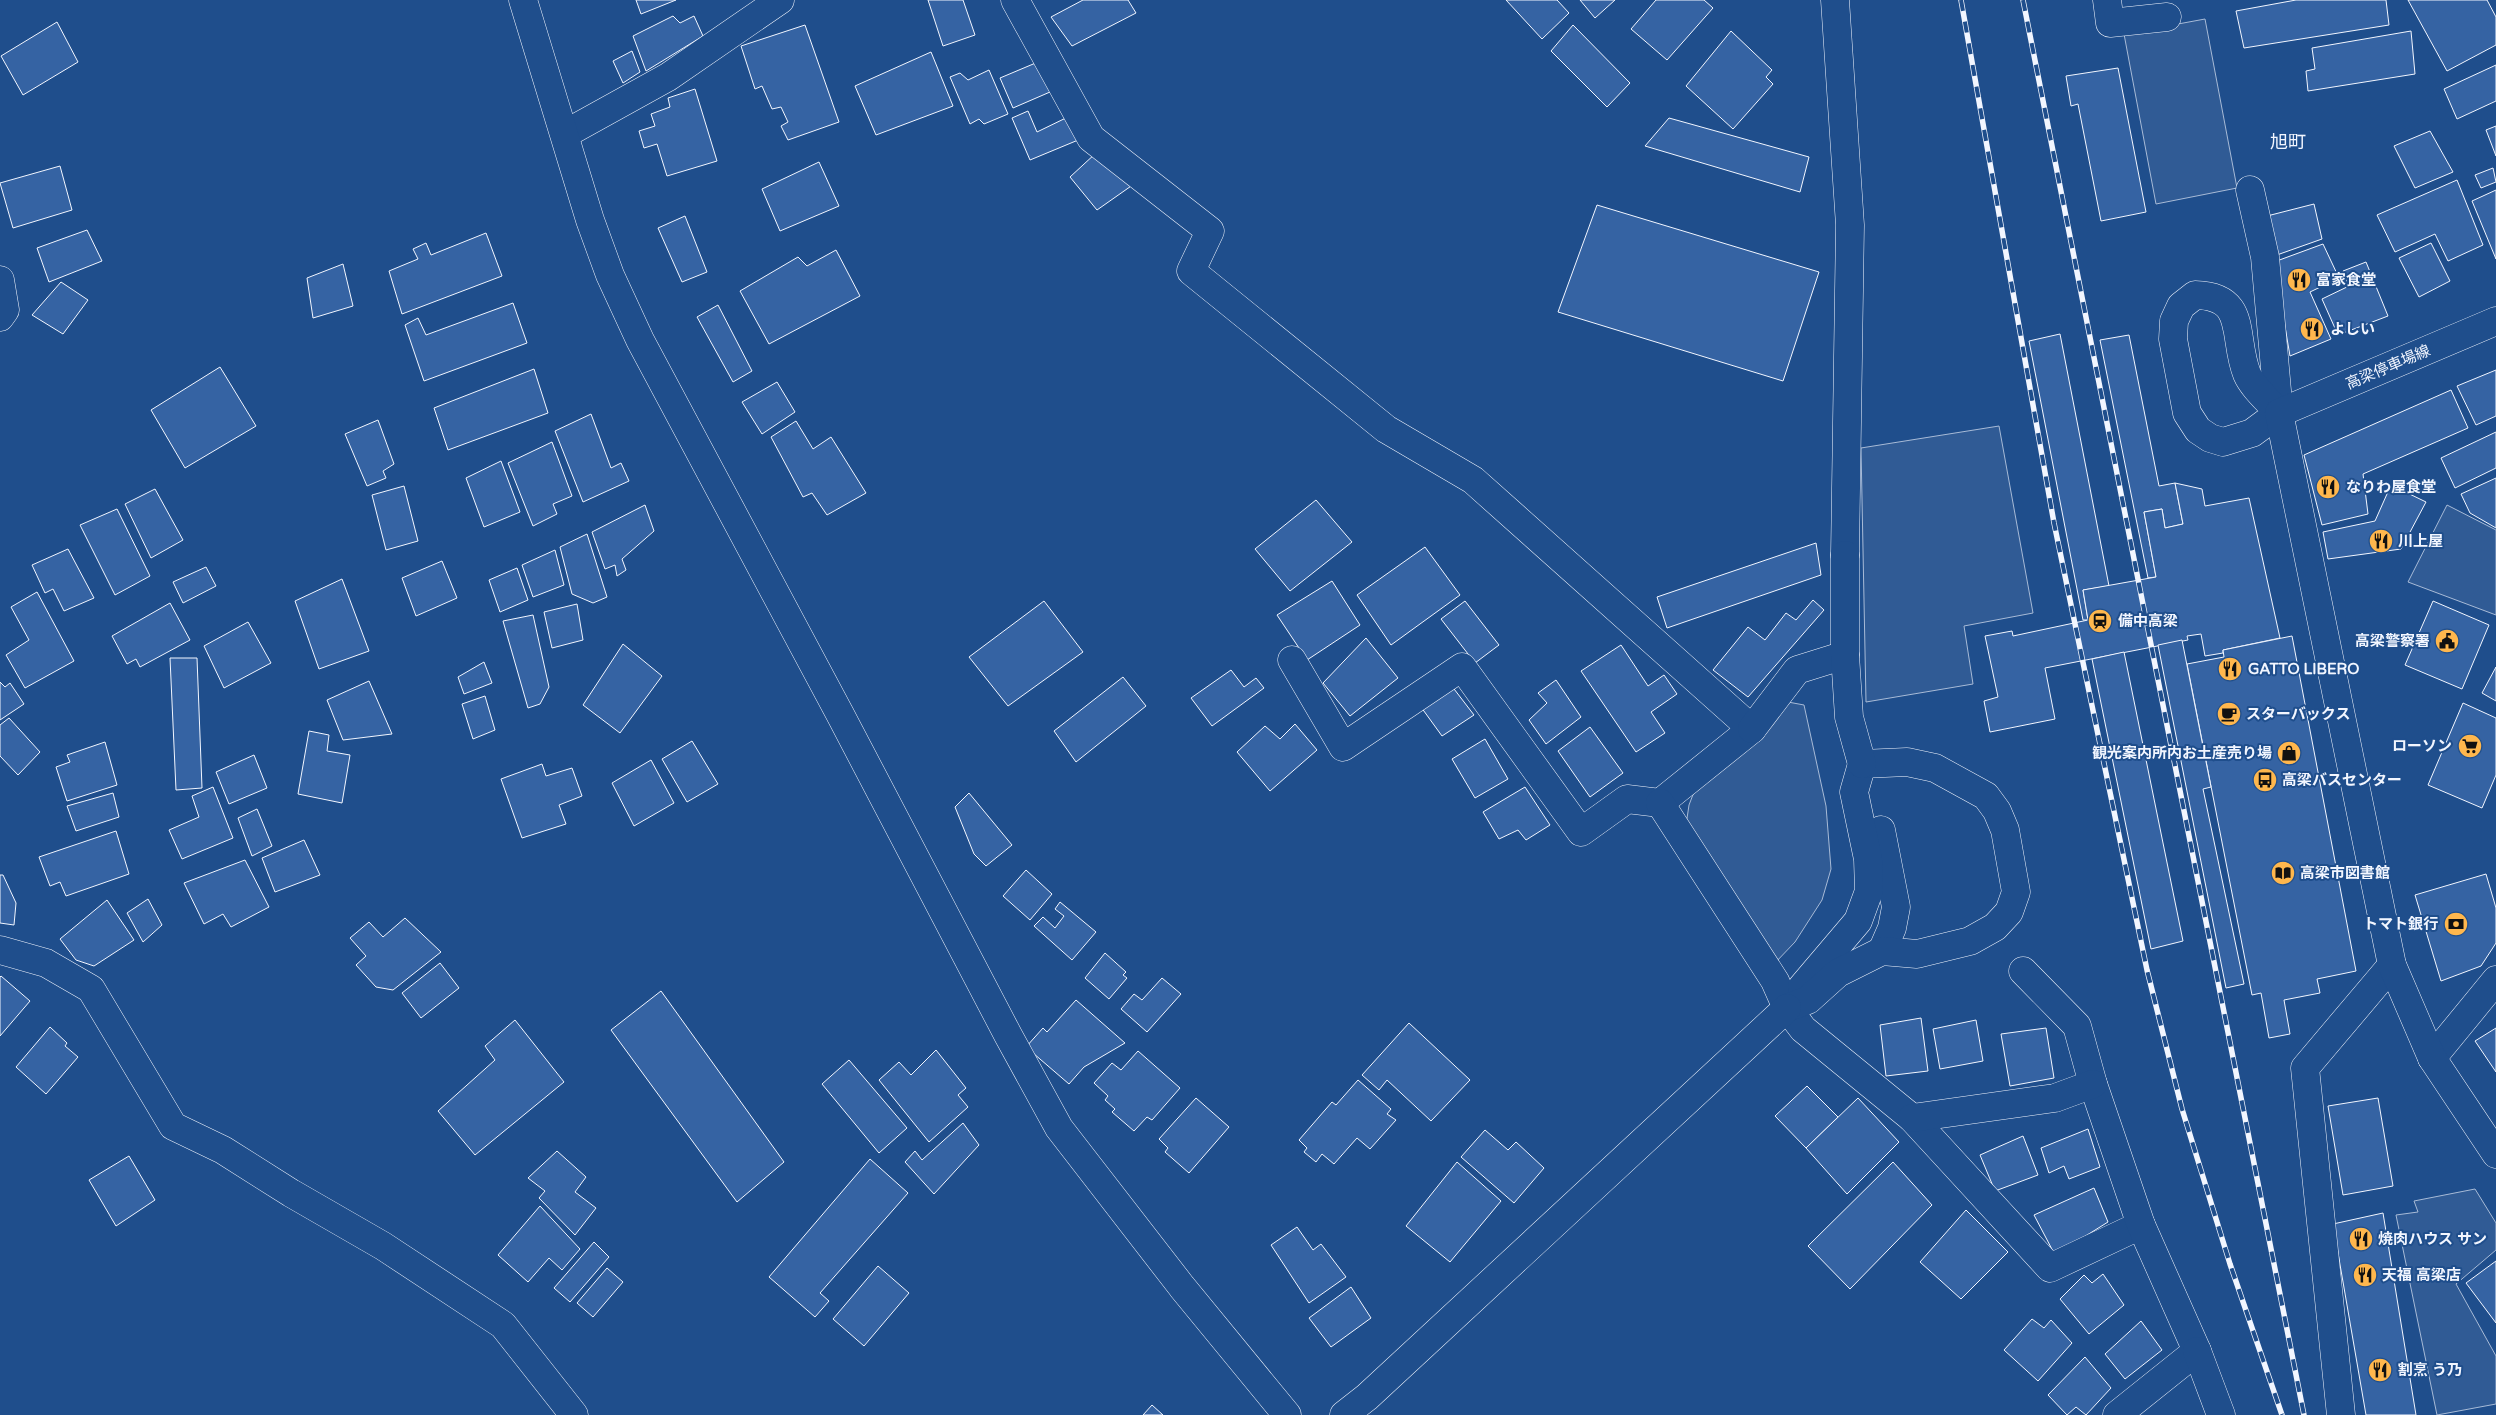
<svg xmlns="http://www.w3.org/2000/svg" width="2496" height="1415" font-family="'Varela Round','Noto Sans JP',sans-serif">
  <rect width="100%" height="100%" fill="#1f4e8c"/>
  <!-- parking -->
  <g fill="#305b95" stroke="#a8bbd7">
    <polygon points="2205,19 2237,188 2156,204 2124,34"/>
    <polygon points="1999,426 2033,613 1964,626 1973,684 1866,702 1861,448"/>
    <polygon points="2447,505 2496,530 2496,615 2408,582"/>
    <polygon points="1788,702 1804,705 1826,806 1831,869 1822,900 1795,942 1774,964 1686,825 1689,805 1694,792"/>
    <polygon points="2475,1189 2496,1223 2496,1250 2456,1284 2496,1356 2496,1404 2437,1415 2396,1215 2418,1212 2414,1201"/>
  </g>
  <!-- building -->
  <g fill="#3563a3" stroke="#f2f6ff">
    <polygon points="636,0 676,0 641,14"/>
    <polygon points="928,0 963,0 975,35 943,46"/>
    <polygon points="1083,0 1128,0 1136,13 1072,46 1051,17"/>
    <polygon points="1506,0 1557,0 1569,13 1542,39"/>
    <polygon points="1580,0 1615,0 1595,18"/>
    <polygon points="1656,0 1704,0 1713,8 1667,60 1631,29"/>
    <polygon points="2296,0 2386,0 2389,25 2244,48 2236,11"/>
    <polygon points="2408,0 2487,0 2496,17 2496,45 2447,71"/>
    <polygon points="673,16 680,23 694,16 703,36 646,71 633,36"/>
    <polygon points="57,22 78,62 23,95 1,56"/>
    <polygon points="805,25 839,122 788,140 781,126 788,122 781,107 772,109 762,86 755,89 741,46"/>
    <polygon points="1573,25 1630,83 1607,107 1551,51"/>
    <polygon points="1731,31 1772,70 1766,77 1773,84 1733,129 1686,86"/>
    <polygon points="2411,31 2415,74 2308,91 2306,71 2315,69 2312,48"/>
    <polygon points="632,51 640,72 623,83 613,61"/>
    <polygon points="931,52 953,106 876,135 855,86"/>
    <polygon points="1038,62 1050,92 1013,108 1000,78"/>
    <polygon points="2496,65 2496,101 2457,119 2444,89"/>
    <polygon points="2118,68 2146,212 2101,221 2078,104 2071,106 2066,76"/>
    <polygon points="989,70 1008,114 984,124 979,119 970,124 950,77 960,73 968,80"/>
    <polygon points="695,89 717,161 667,176 657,144 644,148 639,131 655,126 651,114 670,107 668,98"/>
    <polygon points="1028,111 1037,132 1072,115 1083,138 1030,160 1012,118"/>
    <polygon points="1669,118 1809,157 1800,192 1645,146"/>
    <polygon points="2496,126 2496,156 2486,130"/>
    <polygon points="2430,131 2453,172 2415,188 2394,146"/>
    <polygon points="1096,153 1134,184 1097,210 1070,177"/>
    <polygon points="819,162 839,206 780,231 762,189"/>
    <polygon points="60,166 72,210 13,228 0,183"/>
    <polygon points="2493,168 2496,182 2481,188 2475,175"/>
    <polygon points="2457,180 2483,245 2448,261 2435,234 2395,252 2377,215"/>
    <polygon points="2496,190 2496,259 2472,201"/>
    <polygon points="2314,204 2322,239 2274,256 2267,216"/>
    <polygon points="1597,205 1819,272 1783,381 1558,312"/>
    <polygon points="685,216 707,272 682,282 658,228"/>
    <polygon points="87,230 102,261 49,282 37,248"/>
    <polygon points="486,233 502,276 402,314 389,271 418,259 413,249 426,243 431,255"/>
    <polygon points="2431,243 2450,281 2419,297 2399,258"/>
    <polygon points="2323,244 2339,278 2310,292 2331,339 2290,356 2274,262"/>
    <polygon points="836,250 860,296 769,344 740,291 798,257 807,266"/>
    <polygon points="2366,262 2388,316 2338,335 2322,299 2349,286 2343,271"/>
    <polygon points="343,264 353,306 313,318 307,278"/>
    <polygon points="61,282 88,300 63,334 32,315"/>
    <polygon points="513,303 527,343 424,381 405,325 418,318 426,335"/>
    <polygon points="718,305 752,371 733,382 697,317"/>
    <polygon points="2060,334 2109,586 2083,590 2088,620 2083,620 2029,341"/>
    <polygon points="2129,335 2159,486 2175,483 2183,524 2165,528 2162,509 2144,512 2156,577 2148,578 2100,340"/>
    <polygon points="220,367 256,426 185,468 151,410"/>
    <polygon points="534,369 548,413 448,450 434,408"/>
    <polygon points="2496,370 2496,416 2476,425 2457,386"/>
    <polygon points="777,382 795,412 762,434 742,402"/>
    <polygon points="2451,390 2468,428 2363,474 2368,514 2322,525 2304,455"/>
    <polygon points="591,414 611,468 621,463 629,481 583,502 555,431"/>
    <polygon points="378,420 394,464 383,471 386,478 367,486 345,434"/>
    <polygon points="796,421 813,449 831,437 866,493 827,515 812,493 803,497 771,437"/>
    <polygon points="2496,432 2496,468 2455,488 2441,458"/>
    <polygon points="552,442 572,496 553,504 557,514 533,526 508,463"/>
    <polygon points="501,461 520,512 484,527 466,478"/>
    <polygon points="2496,478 2496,528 2470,513 2461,494"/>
    <polygon points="2175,483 2202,489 2205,506 2249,498 2280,638 2223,650 2223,653 2205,656 2201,634 2187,636 2188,640 2045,668 2055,719 1990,732 1984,701 1998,697 1985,636 2012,631 2013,636 2088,620 2083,590 2156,577 2144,512 2162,509 2165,528 2183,524"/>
    <polygon points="2391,485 2426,502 2401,549 2328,559 2323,532 2375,521"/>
    <polygon points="404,486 418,541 386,550 372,495"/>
    <polygon points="155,489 183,540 151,558 125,504"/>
    <polygon points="1316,500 1352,542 1290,591 1255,549"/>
    <polygon points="645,505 654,531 622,559 626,570 617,576 615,565 605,569 592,532"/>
    <polygon points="117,509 150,576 115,595 80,525"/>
    <polygon points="587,534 607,597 593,603 572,594 560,547"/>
    <polygon points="1816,543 1821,575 1667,628 1657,597"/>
    <polygon points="1425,547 1460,595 1391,645 1357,595"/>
    <polygon points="68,549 94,598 64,611 53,589 45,593 32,565"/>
    <polygon points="555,550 564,585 533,597 522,565"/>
    <polygon points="442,561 457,598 416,616 402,578"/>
    <polygon points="206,567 216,586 183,603 173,582"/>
    <polygon points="517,568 528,600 500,612 489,580"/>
    <polygon points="342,579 369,651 319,669 295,601"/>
    <polygon points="1332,581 1360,625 1307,660 1277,615"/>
    <polygon points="37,592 74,661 25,688 6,655 29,640 11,607"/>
    <polygon points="1813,600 1824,610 1748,697 1713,670 1748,627 1765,640 1786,613 1796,620"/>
    <polygon points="1044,601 1083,652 1008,706 969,657"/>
    <polygon points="1465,601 1499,645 1475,663 1441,619"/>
    <polygon points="2433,601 2489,625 2462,689 2405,665"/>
    <polygon points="170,603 190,640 140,667 136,659 127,664 112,636"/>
    <polygon points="577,604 583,640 552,648 544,612"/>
    <polygon points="533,615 549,687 540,704 528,708 503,621"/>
    <polygon points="248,622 271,663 224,688 204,646"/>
    <polygon points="2292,636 2356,971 2317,979 2320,993 2284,1000 2290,1034 2269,1038 2261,993 2252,995 2187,664 2224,657 2223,650"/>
    <polygon points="1366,638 1398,678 1350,716 1323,683"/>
    <polygon points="2182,640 2211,787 2203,789 2244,984 2226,988 2158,645"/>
    <polygon points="623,644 662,676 620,733 583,705"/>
    <polygon points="1621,645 1648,686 1664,675 1677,694 1651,712 1665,733 1636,752 1581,671"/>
    <polygon points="2124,652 2183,941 2151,949 2092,659"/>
    <polygon points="170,658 197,658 202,788 176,790"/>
    <polygon points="484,662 492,683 464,694 458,677"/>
    <polygon points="2496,667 2496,701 2482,693"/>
    <polygon points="1231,670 1244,687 1256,678 1264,688 1212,726 1191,698"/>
    <polygon points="1123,677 1146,706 1076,762 1054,731"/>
    <polygon points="1556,680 1581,717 1546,744 1529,720 1547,703 1538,693"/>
    <polygon points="369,681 392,734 343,740 327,700"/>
    <polygon points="0,682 5,687 10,683 24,704 0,720"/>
    <polygon points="1451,685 1474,715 1442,736 1421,707"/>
    <polygon points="485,696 495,730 473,739 462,704"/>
    <polygon points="2463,703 2496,718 2496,775 2482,808 2428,785"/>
    <polygon points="9,718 40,752 18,775 0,756 0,725"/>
    <polygon points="1295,724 1317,750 1270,791 1237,752 1265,726 1280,739"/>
    <polygon points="1590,727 1623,773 1590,797 1558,751"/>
    <polygon points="309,731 329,735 327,751 350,755 342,803 298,794"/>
    <polygon points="1485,739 1508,779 1475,798 1452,759"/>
    <polygon points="692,741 718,784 687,802 662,759"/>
    <polygon points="105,742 117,785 67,801 56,767 70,762 67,755"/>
    <polygon points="254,755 267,788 229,804 216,772"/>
    <polygon points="651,760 674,803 634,826 612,783"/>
    <polygon points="542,764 546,776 572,768 582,796 559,805 566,824 522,838 501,779"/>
    <polygon points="213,787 233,838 182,859 169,830 199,817 192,796"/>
    <polygon points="1525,787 1550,825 1526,840 1518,830 1499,839 1483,812"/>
    <polygon points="113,793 119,817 76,831 67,806"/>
    <polygon points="969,793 1012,845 986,866 974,854 955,807"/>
    <polygon points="257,809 272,846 252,856 238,818"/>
    <polygon points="116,831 129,874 66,896 60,882 50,886 39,857"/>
    <polygon points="304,840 320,875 275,892 262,858"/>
    <polygon points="245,860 269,907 231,927 223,914 204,924 184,883"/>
    <polygon points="1026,870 1052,894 1030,920 1003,896"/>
    <polygon points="2486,874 2496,908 2496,943 2481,966 2441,981 2415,895"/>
    <polygon points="0,875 3,875 16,903 14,925 0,923"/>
    <polygon points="148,899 162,925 143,942 127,913"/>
    <polygon points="107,900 134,940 94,966 76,960 60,939"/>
    <polygon points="1060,902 1096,932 1072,960 1034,926 1043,917 1055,928 1064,916 1055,909"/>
    <polygon points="405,918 441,952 393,990 376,987 356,965 366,956 350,938 369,922 383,937"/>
    <polygon points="1105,953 1126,972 1123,975 1127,978 1109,999 1085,978"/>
    <polygon points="440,963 459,988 421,1018 402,993"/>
    <polygon points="1,976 30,1001 0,1036 0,977"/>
    <polygon points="1162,978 1181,994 1147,1032 1121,1009 1134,994 1142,1000"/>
    <polygon points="661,991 784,1162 737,1202 611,1030"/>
    <polygon points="1076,1000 1125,1043 1084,1067 1069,1084 1026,1047 1043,1028 1047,1032"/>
    <polygon points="1921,1018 1928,1071 1886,1076 1880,1025"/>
    <polygon points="515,1020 564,1082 475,1155 438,1111 495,1060 485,1046"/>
    <polygon points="1976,1020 1983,1061 1940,1069 1933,1029"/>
    <polygon points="1409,1023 1470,1080 1431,1121 1387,1080 1379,1090 1362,1075"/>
    <polygon points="50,1027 67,1043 65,1046 78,1057 46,1094 16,1067"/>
    <polygon points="2046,1028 2054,1078 2010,1086 2001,1034"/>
    <polygon points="2496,1028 2496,1072 2475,1041"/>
    <polygon points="936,1050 966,1088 958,1095 968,1107 929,1142 879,1080 899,1062 911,1075"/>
    <polygon points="1138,1051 1180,1088 1152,1120 1147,1117 1134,1131 1112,1112 1115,1109 1105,1100 1108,1096 1094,1083 1112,1063 1121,1070"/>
    <polygon points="849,1060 907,1128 879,1153 822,1084"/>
    <polygon points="1358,1080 1391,1109 1387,1114 1396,1120 1370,1149 1357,1138 1334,1164 1322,1154 1316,1162 1304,1152 1307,1148 1299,1140 1332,1102 1336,1105"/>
    <polygon points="1807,1086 1838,1117 1806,1148 1775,1116"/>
    <polygon points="1196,1098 1229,1127 1189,1173 1165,1152 1168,1148 1159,1139"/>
    <polygon points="1858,1098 1899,1142 1847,1194 1806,1148"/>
    <polygon points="2378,1098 2393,1186 2343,1195 2328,1106"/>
    <polygon points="963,1123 979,1145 934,1194 905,1162 915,1151 922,1160"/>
    <polygon points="2088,1129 2100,1167 2069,1179 2064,1166 2049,1173 2041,1148"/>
    <polygon points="1485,1130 1508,1150 1516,1142 1544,1168 1514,1203 1461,1157"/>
    <polygon points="2023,1136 2038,1175 1995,1191 1980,1155"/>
    <polygon points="557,1151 586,1177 575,1192 596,1208 575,1235 539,1198 545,1191 528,1178"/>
    <polygon points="129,1156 155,1200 116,1226 89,1180"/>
    <polygon points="870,1159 908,1193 820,1293 829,1301 815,1317 769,1277"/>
    <polygon points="1457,1162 1501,1201 1450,1262 1406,1226"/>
    <polygon points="1893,1162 1932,1205 1850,1289 1808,1246"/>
    <polygon points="2094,1188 2108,1222 2055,1255 2034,1215"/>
    <polygon points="540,1206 580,1249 562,1270 549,1258 528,1282 498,1255"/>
    <polygon points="1966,1210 2008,1252 1961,1299 1920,1262"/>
    <polygon points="2383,1213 2416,1415 2366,1415 2333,1224"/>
    <polygon points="1297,1227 1313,1250 1321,1244 1346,1277 1309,1303 1271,1245"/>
    <polygon points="594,1242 609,1257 570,1302 554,1288"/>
    <polygon points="2496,1261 2496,1323 2466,1283"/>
    <polygon points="878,1266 909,1293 864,1346 833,1319"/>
    <polygon points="607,1268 623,1282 593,1317 577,1303"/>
    <polygon points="2103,1274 2124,1305 2089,1334 2060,1299 2084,1275 2092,1283"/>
    <polygon points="1351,1287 1371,1318 1331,1347 1309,1318"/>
    <polygon points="2032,1319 2044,1328 2051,1320 2072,1343 2038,1381 2004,1350"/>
    <polygon points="2141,1321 2162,1350 2125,1379 2105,1354"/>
    <polygon points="2085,1357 2111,1388 2086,1415 2076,1407 2067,1415 2048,1395"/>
    <polygon points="1152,1405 1163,1415 1143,1415"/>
  </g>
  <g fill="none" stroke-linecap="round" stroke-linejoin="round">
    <!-- street casing -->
    <g stroke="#f2f6ff" stroke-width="29">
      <g id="street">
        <polyline points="1015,0 1091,138 1210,231 1191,271 1386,429 1473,480 1752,729 1660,803 1627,799 1581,832 1462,667 1343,747 1292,660"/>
        <polyline points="1835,0 1850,225 1845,555"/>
        <polyline points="2107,0 2110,23 2167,17"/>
        <polyline points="565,134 668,77 780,0"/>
        <polyline points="2250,190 2265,257 2279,413"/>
        <polyline points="0,280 5,310 0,317"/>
        <path d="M2195 295C2249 296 2232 337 2247 374 2253 388 2270 402 2279 413L2252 433 2223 442 2210 438 2198 430 2187 413 2173 339 2174 321 2181 306Z"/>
        <polyline points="1752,729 1797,670 1845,655"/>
        <polyline points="1660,803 1775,981 1787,1008 1803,1029 1912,1118 2050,1268 2141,1225"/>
        <polyline points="1881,830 1896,907 1892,928 1882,951"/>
        <polyline points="0,950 46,963 91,989 173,1126 223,1150 291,1193 383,1246 503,1325 574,1415"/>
        <polyline points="2023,971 2077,1026 2093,1084 2141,1225 2197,1351 2117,1415"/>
        <polyline points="1802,987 1858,921 1869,891 1868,859 1854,792 1862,764"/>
        <polyline points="1787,1008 1808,1000 1838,973 1882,951 1917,954 1970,941 1995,927 2009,912 2016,892 2005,830 1997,811 1986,796 1935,768 1907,762 1862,764"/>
        <polyline points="2432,1058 2496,980"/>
        <polyline points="1912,1118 2055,1098 2093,1084"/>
        <polyline points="2197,1351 2221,1415"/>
        <polyline points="2341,1415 2305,1068 2392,965"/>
      </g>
    </g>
    <!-- secondary casing -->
    <g stroke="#f2f6ff" stroke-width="29">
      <g id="secondary">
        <polyline points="523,0 590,220 610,275 640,340 841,716 1008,1035 1059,1128 1182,1287 1287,1415"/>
        <polyline points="2496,321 2279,413 2392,965 2432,1058 2496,1154"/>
        <polyline points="1845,555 1845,655 1849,717 1862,764"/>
        <polyline points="1344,1415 1367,1397 1787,1008"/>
      </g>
    </g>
    <!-- street -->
    <use href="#street" stroke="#1f4e8c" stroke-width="28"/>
    <!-- secondary -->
    <use href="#secondary" stroke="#1f4e8c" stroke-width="28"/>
    <!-- rail casing -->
    <g stroke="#f2f6ff" stroke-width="5.5">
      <g id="rail">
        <polyline points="1961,0 2054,523 2147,970 2182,1109 2230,1264 2282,1415"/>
        <polyline points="2023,0 2304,1415"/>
      </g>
    </g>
    <!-- rail -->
    <use href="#rail" stroke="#1f4e8c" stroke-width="4" stroke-dasharray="11" stroke-linecap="butt"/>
  </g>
  <!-- icons -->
  <defs>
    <g id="restaurant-disc" transform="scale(1.25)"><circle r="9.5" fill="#ffb74d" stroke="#1f4e8c"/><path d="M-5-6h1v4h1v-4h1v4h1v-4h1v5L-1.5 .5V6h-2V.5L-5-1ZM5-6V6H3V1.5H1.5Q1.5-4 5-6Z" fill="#111"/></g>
    <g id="station-disc" transform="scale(1.25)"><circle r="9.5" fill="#ffb74d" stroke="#1f4e8c"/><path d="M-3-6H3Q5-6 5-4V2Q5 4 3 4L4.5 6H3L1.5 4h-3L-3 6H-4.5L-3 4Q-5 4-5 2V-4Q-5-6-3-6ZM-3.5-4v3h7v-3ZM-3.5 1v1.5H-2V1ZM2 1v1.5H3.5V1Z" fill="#111"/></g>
    <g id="civic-disc" transform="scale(1.25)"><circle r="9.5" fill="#ffb74d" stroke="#1f4e8c"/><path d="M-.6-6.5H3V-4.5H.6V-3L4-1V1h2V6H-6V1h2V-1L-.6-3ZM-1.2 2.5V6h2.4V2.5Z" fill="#111"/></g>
    <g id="cafe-disc" transform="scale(1.25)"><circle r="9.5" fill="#ffb74d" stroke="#1f4e8c"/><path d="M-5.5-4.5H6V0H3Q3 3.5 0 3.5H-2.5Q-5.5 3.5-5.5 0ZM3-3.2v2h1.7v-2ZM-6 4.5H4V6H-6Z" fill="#111"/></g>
    <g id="supermarket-disc" transform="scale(1.25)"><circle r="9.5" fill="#ffb74d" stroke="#1f4e8c"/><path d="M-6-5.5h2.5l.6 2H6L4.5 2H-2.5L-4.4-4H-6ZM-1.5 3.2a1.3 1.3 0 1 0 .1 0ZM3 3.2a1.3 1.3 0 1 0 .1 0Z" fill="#111"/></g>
    <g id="shop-disc" transform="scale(1.25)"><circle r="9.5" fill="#ffb74d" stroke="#1f4e8c"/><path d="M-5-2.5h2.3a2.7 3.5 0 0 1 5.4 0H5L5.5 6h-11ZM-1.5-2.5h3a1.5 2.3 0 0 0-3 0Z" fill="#111"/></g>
    <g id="bus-disc" transform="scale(1.25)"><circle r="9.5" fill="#ffb74d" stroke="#1f4e8c"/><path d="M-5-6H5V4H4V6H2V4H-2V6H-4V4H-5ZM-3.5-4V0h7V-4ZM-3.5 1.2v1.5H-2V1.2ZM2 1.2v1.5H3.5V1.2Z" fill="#111"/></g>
    <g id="library-disc" transform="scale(1.25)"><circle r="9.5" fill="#ffb74d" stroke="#1f4e8c"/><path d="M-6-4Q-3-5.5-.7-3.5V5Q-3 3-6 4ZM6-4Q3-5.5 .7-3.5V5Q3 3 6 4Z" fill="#111"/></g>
    <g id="bank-disc" transform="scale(1.25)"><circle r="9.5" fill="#ffb74d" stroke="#1f4e8c"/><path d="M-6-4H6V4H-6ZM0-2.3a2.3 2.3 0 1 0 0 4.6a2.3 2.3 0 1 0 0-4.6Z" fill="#111"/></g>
  </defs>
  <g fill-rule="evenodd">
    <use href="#restaurant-disc" x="2299" y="280"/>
    <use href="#restaurant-disc" x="2312" y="329"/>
    <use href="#restaurant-disc" x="2328" y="487"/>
    <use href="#restaurant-disc" x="2381" y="541"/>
    <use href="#station-disc" x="2100" y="621"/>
    <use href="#civic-disc" x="2447" y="641"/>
    <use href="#restaurant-disc" x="2230" y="669"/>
    <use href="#cafe-disc" x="2229" y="714"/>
    <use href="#supermarket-disc" x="2470" y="746"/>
    <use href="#shop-disc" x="2289" y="753"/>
    <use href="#bus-disc" x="2265" y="780"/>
    <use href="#library-disc" x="2283" y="873"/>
    <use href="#bank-disc" x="2456" y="924"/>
    <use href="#restaurant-disc" x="2361" y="1239"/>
    <use href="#restaurant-disc" x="2365" y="1275"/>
    <use href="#restaurant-disc" x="2380" y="1370"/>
  </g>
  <g text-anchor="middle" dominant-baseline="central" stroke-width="4" stroke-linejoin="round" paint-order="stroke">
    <!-- poi labels -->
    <g font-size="15" font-weight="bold" fill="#f2f6ff" stroke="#1f4e8c" text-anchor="start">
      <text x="2316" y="280">富家食堂</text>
      <text x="2330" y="329">よしい</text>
      <text x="2346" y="487">なりわ屋食堂</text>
      <text x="2398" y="541">川上屋</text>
      <text x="2118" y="621">備中高梁</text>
      <text x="2430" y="641" text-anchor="end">高梁警察署</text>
      <text x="2248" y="669">GATTO LIBERO</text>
      <text x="2246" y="714">スターバックス</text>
      <text x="2452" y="746" text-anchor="end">ローソン</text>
      <text x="2272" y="753" text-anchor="end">観光案内所内お土産売り場</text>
      <text x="2282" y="780">高梁バスセンター</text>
      <text x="2300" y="873">高梁市図書館</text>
      <text x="2438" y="924" text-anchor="end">トマト銀行</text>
      <text x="2378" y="1239">焼肉ハウス サン</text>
      <text x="2382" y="1275">天福 高梁店</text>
      <text x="2398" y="1370">割烹 う乃</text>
    </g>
    <!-- street labels -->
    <g font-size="15" fill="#f2f6ff" stroke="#1f4e8c">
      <text transform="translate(2388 367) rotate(-23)">高梁停車場線</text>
    </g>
    <!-- quarter labels -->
    <g font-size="18" fill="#f2f6ff" stroke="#1f4e8c">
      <text x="2288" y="142">旭町</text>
    </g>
  </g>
</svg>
